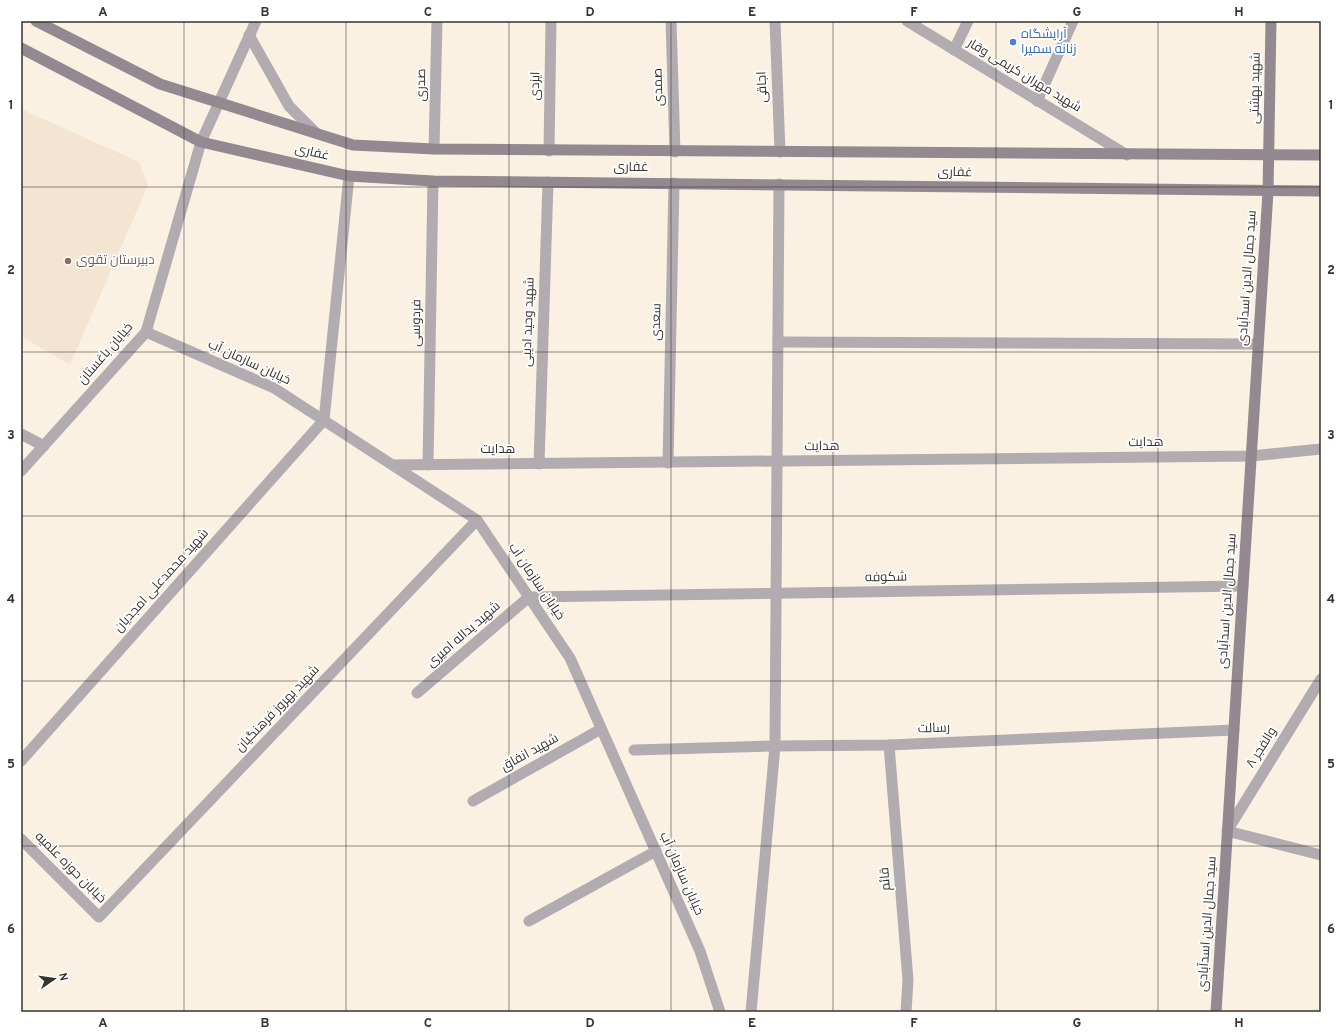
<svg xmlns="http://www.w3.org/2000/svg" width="1342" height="1033" font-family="Overpass,Cairo,sans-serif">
  <rect width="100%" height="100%" fill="#faf1e3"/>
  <!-- built -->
  <polygon fill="#f3e5d1" points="21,109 139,162 148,185 70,365 21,336"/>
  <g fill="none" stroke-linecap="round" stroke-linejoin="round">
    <!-- minor -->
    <g stroke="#b2acb0" stroke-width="11">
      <polyline points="671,21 675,152"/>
      <polyline points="775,21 780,152"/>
      <polyline points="907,21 1127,155"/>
      <polyline points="954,50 968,21"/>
      <polyline points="1037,101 1073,21"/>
      <polyline points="434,149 437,21"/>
      <polyline points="549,151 551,21"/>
      <polyline points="778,342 1258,344"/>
      <polyline points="21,434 44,446"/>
      <polyline points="668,463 674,183"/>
      <polyline points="539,464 548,182"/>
      <polyline points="393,465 1251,456 1321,449"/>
      <polyline points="428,465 433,181"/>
      <polyline points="1321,679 1227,831 1321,855"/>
      <polyline points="417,693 529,597 1243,586"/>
      <polyline points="889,745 908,980 906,1012"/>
      <polyline points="634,750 775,746 889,745 1234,730"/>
      <polyline points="21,761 324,420 349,176"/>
      <polyline points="473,801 601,729"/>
      <polyline points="21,839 99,917 477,520"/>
      <polyline points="529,921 656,851"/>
      <polyline points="751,1012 775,746 779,184"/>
    </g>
    <!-- tertiary -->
    <g stroke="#b2acb0" stroke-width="11">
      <polyline points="249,35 289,106 316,133"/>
      <polyline points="146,332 274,388 477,520 570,658 700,951 720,1012"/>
      <polyline points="21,471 146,332 201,142 256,21"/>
    </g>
    <!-- secondary -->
    <g stroke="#938990" stroke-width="11">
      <polyline points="36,21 160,84 353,145 434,149 1321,155"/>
      <polyline points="21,48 201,142 349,176 433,181 1321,191"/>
      <polyline points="1216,1012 1268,192 1271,21"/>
    </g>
  </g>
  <!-- grid -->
  <path fill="none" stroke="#37342f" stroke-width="1" stroke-opacity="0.55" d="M184 21V1012M346 21V1012M509 21V1012M671 21V1012M833 21V1012M996 21V1012M1158 21V1012M21 187H1321M21 352H1321M21 516H1321M21 681H1321M21 846H1321"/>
  <!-- markers -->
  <circle fill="#3f7fe0" stroke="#fff" stroke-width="1.5" cx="1013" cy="42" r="4"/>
  <circle fill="#8d6e63" stroke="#fff" stroke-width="1.5" cx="68" cy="261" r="4"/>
  <g text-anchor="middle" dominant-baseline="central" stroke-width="3.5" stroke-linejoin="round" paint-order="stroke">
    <!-- shop labels -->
    <g font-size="13" fill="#366cbe" stroke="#fff" text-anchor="start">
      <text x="1021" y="35">آرایشگاه<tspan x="1021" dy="15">زنانه سمیرا</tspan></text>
    </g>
    <!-- street labels -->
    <g font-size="13" fill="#37342f" stroke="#fff">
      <text transform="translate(1024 76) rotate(31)">شهید مهران کریمی وقار</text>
      <text transform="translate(422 85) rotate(-89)">صدری</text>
      <text transform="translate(536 86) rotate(-89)">ایزدی</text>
      <text transform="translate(659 87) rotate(-92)">صمدی</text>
      <text transform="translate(763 87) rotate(-92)">اجاقی</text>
      <text transform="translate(1256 88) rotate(-89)">شهید بهشتی</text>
      <text transform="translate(312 153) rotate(13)">غفاری</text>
      <text x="631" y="168">غفاری</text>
      <text transform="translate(955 173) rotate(1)">غفاری</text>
      <text transform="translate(1248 278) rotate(-86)">سید جمال الدین اسدآبادی</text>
      <text transform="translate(529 322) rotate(-88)">شهید وحید ادیبی</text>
      <text transform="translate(657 322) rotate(-89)">سعدی</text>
      <text transform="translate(417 323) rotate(-89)">فردوسی</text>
      <text transform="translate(106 354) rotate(-49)">خیابان باغستان</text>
      <text transform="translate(249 363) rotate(25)">خیابان سازمان آب</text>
      <text transform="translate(1146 443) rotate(-1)">هدایت</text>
      <text transform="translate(822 447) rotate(-1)">هدایت</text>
      <text x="498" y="450">هدایت</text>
      <text transform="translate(886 578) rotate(-1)">شکوفه</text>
      <text transform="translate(162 581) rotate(-48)">شهید محمدعلی امجدیان</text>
      <text transform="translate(536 582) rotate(56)">خیابان سازمان آب</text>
      <text transform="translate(1228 601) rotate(-86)">سید جمال الدین اسدآبادی</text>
      <text transform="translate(464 635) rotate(-41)">شهید یداله امیری</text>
      <text transform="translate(278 709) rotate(-46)">شهید بهروز فرهنگیان</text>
      <text transform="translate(934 729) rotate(-2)">رسالت</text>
      <text transform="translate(1262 748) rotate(-58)">والفجر ۸</text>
      <text transform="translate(530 753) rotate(-29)">شهید انفاق</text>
      <text transform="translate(70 868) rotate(45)">خیابان حوزه علمیه</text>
      <text transform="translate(681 874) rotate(66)">خیابان سازمان آب</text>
      <text transform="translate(886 879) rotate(-95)">قائم</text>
      <text transform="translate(1208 924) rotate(-86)">سید جمال الدین اسدآبادی</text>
    </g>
    <!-- education labels -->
    <g font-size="13" fill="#785e54" stroke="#fff" text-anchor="start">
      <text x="76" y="261">دبیرستان تقوی</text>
    </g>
  </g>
  <!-- border -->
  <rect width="1342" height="1033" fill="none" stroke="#ffffff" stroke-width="44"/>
  <!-- north arrow -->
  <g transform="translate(54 979) rotate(77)" stroke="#ffffff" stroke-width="3" paint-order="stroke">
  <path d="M0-3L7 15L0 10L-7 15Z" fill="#37342f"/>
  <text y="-6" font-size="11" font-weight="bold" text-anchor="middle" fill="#37342f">N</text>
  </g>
  <rect x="22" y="22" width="1298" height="989" fill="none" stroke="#37342f" stroke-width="1.5"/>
  <g font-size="13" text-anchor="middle" font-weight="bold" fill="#37342f">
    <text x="103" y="16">A</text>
    <text x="265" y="16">B</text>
    <text x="428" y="16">C</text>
    <text x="590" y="16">D</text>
    <text x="752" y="16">E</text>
    <text x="914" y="16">F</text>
    <text x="1077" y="16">G</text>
    <text x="1239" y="16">H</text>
    <text x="11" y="109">1</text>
    <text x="1331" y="109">1</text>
    <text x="11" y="274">2</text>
    <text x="1331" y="274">2</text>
    <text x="11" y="439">3</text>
    <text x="1331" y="439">3</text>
    <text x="11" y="603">4</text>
    <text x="1331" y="603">4</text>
    <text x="11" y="768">5</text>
    <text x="1331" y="768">5</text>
    <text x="11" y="933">6</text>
    <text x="1331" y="933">6</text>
    <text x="103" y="1027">A</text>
    <text x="265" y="1027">B</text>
    <text x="428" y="1027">C</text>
    <text x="590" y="1027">D</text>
    <text x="752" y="1027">E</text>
    <text x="914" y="1027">F</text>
    <text x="1077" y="1027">G</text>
    <text x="1239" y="1027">H</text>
  </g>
</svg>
